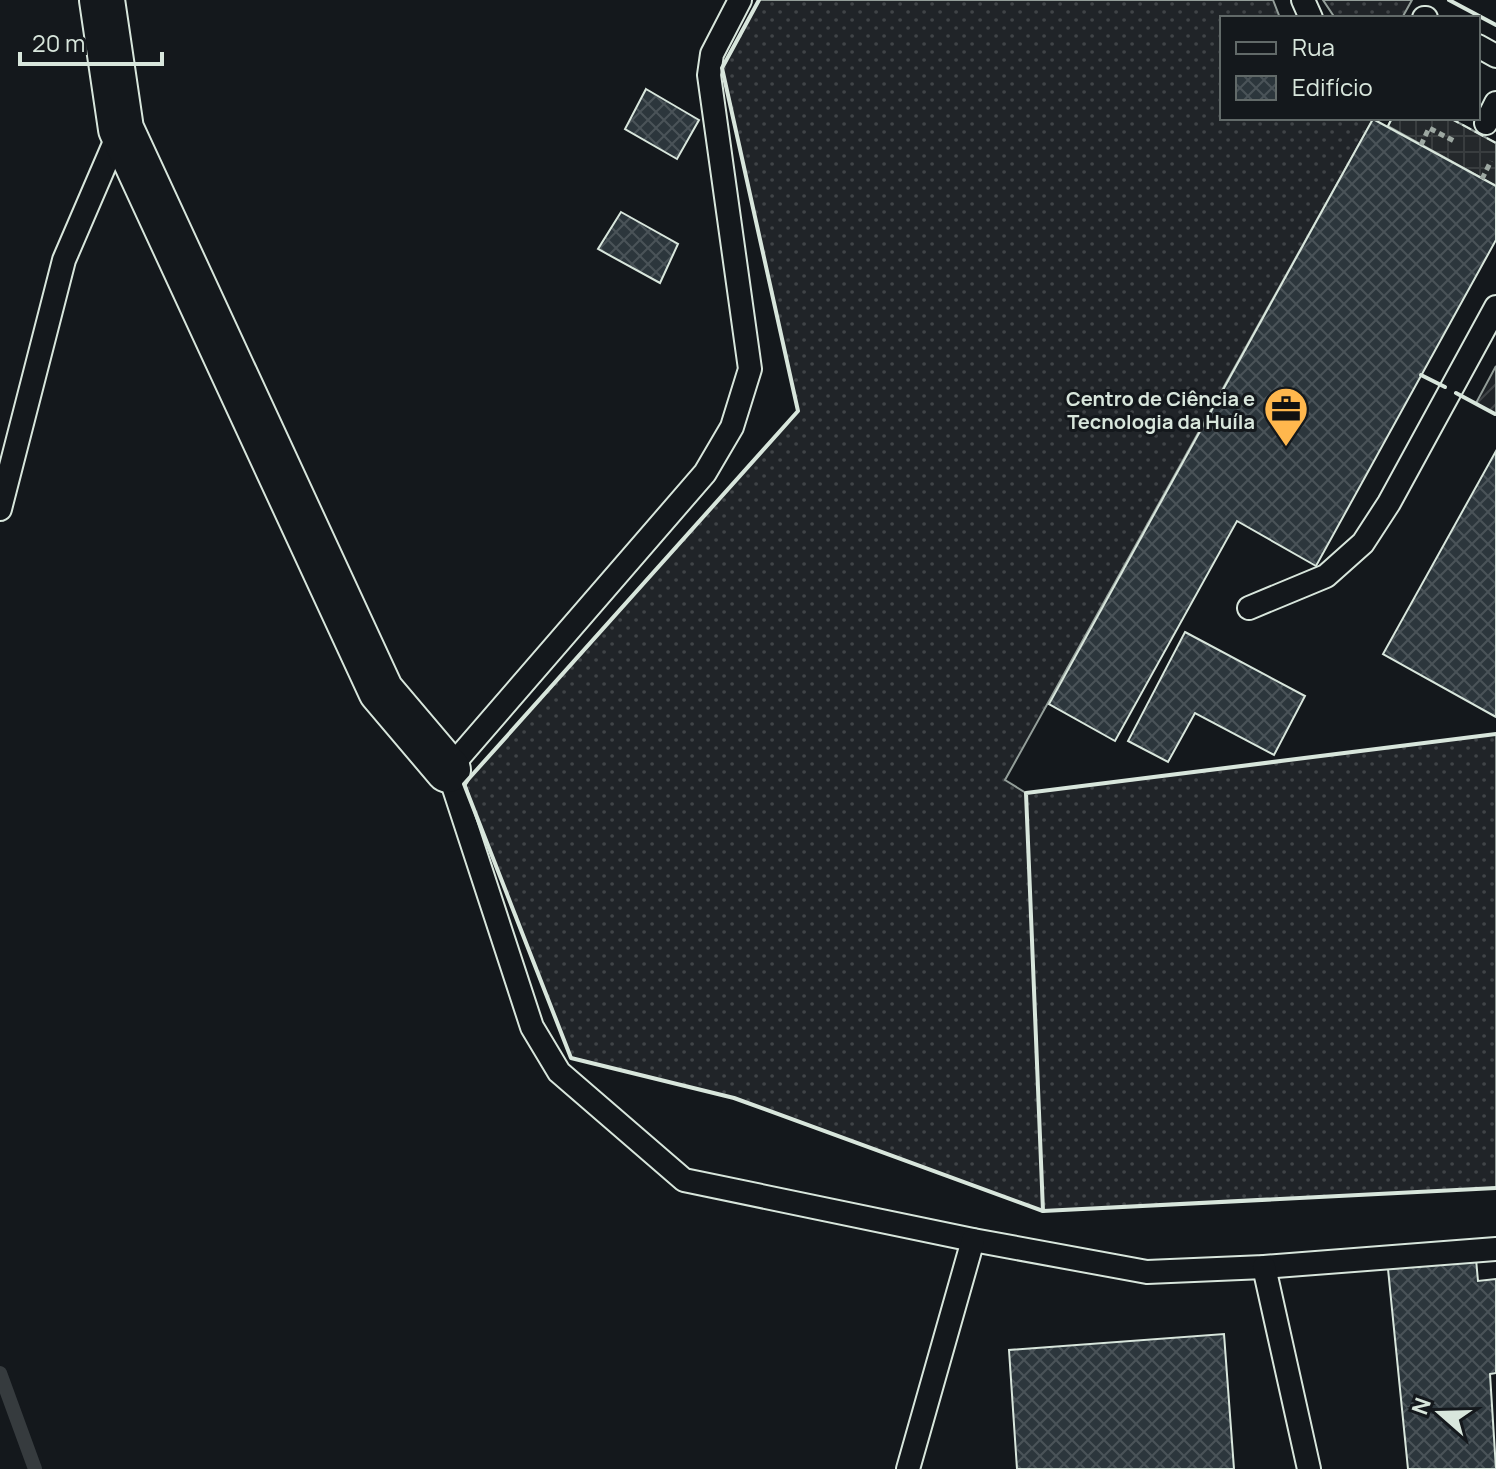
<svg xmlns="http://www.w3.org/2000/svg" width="1496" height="1469" font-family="Manrope,sans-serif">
  <defs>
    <pattern id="grass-dots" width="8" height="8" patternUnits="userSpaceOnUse" patternTransform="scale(2)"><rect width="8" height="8" fill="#202428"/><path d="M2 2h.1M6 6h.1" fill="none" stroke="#404447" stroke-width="1.8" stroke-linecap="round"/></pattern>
    <pattern id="garden-furrows" width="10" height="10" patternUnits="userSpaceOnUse" patternTransform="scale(2)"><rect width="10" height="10" fill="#202428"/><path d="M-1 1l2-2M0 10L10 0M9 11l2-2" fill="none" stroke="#404447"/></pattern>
    <pattern id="plaza-grid" width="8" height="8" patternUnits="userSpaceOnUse" patternTransform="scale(2)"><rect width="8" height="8" fill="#24282b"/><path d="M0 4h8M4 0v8" fill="none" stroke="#393d3f"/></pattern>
    <pattern id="building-cross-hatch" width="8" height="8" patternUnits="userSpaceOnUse" patternTransform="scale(2)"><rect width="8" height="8" fill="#2c363c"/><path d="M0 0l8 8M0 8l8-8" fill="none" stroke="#4a5358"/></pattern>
  </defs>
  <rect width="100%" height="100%" fill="#14181c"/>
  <!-- grass -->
  <g fill="url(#grass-dots)" stroke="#939e99" stroke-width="2">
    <polygon points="759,0 1273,0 1280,18 1222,18 1222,118 1373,119 1005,780 1026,793 1496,734 1496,1188 1043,1211 734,1098 571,1058 464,784 798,411 722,68"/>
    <polygon points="1323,0 1412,0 1402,18 1335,18"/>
  </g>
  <!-- garden -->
  <polygon fill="url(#garden-furrows)" stroke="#939e99" stroke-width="2" points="1496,366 1496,412 1495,414 1476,403"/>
  <!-- plaza -->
  <polygon fill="url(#plaza-grid)" stroke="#939e99" stroke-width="2" points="1392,118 1450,118 1496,143 1496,186 1388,126"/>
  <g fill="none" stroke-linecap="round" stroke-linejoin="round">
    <!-- stream -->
    <polyline stroke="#363b3e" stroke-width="14" points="0,1373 35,1469"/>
  </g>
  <!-- building -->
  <g fill="url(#building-cross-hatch)" stroke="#d8e6dc" stroke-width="2">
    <polygon points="646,89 699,120 677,159 625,129"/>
    <polygon points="1373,119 1496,186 1496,240 1316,566 1237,521 1115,741 1049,704"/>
    <polygon points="621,212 678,244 660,283 598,249"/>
    <polygon points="1496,451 1496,717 1383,654"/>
    <polygon points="1185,632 1305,696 1274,755 1195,713 1168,762 1128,741"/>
    <polygon points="1476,1259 1478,1281 1496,1279 1496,1373 1490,1374 1496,1469 1408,1469 1388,1269"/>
    <polygon points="1224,1334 1234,1469 1017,1469 1009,1350"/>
  </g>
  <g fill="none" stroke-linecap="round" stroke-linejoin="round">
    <!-- service casing -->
    <g stroke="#d8e6dc" stroke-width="26">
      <g id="service">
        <polyline points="740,0 712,54 709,75 750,369 732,427 705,473 448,770 532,1027 559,1072 684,1180 973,1240 1147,1272 1264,1267 1496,1249"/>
        <polyline points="1303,0 1311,18"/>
        <polyline points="1424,18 1426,18"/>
        <polyline points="1478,46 1496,56"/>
        <polyline points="1486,123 1496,103"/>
        <polyline points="0,509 64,260 120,130"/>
        <polyline points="1249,608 1326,576 1363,543 1389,503 1496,307"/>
        <polyline points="1264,1267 1309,1469"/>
        <polyline points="908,1469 973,1240"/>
      </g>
    </g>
    <!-- tertiary casing -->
    <g stroke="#d8e6dc" stroke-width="48">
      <polyline id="tertiary" points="102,0 121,129 381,691 448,770"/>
    </g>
    <!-- path -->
    <g stroke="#9da8a2" stroke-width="5" stroke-dasharray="6 4" stroke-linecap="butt">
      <polyline points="1421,145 1429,128 1454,141"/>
      <polyline points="1482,179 1491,161"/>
    </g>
    <!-- service -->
    <use href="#service" stroke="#14181c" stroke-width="22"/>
    <!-- tertiary -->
    <use href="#tertiary" stroke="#14181c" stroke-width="44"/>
    <!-- fence -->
    <g stroke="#d8e6dc" stroke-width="2" stroke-dasharray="10 4" stroke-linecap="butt">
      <polyline points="1450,118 1496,143"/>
      <polyline points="1388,126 1392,118"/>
    </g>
    <!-- wall -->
    <g stroke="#d8e6dc" stroke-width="4">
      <polyline points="759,0 722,68 798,411 464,784 571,1058 734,1098 1043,1211 1496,1188"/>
      <polyline points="1449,0 1496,25"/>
      <polyline points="1421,375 1445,387"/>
      <polyline points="1456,393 1495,414"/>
      <polyline points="1043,1211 1026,793 1496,734"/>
    </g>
  </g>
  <!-- icons -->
  <defs>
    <g id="office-pin" transform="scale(2.3)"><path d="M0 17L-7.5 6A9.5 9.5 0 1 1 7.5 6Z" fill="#ffb74d" stroke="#14181c"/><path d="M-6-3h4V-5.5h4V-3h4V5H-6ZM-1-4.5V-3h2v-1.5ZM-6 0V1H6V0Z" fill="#111"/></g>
  </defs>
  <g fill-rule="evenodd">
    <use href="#office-pin" x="1286" y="409"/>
  </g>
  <g text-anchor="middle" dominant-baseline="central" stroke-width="6" stroke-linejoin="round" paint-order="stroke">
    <!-- poi labels -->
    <g font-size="20" font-weight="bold" fill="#d8e6dc" stroke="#14181c" text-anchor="end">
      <text x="1255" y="398">Centro de Ciência e<tspan x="1255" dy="23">Tecnologia da Huíla</tspan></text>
    </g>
  </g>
  <!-- legend -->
  <rect x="1220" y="16" width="260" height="104" fill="#14181c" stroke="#626a69" stroke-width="2"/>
  <rect x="1236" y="42" width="40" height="12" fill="#14181c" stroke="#626a69" stroke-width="2"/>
  <text x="1292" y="56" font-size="24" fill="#d8e6dc">Rua</text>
  <rect x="1236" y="76" width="40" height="24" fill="url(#building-cross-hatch)" stroke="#626a69" stroke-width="2"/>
  <text x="1292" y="96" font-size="24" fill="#d8e6dc">Edifício</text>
  <!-- north arrow -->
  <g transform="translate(1440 1413) rotate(290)" stroke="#14181c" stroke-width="6" paint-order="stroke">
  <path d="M0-6L14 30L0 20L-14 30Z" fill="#d8e6dc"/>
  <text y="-12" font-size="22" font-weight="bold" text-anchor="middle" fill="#d8e6dc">N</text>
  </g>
  <!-- scale -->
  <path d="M20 52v12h142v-12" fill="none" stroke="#d8e6dc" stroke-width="4"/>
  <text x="32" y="52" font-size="24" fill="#d8e6dc" stroke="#14181c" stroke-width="6" paint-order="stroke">20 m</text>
</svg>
